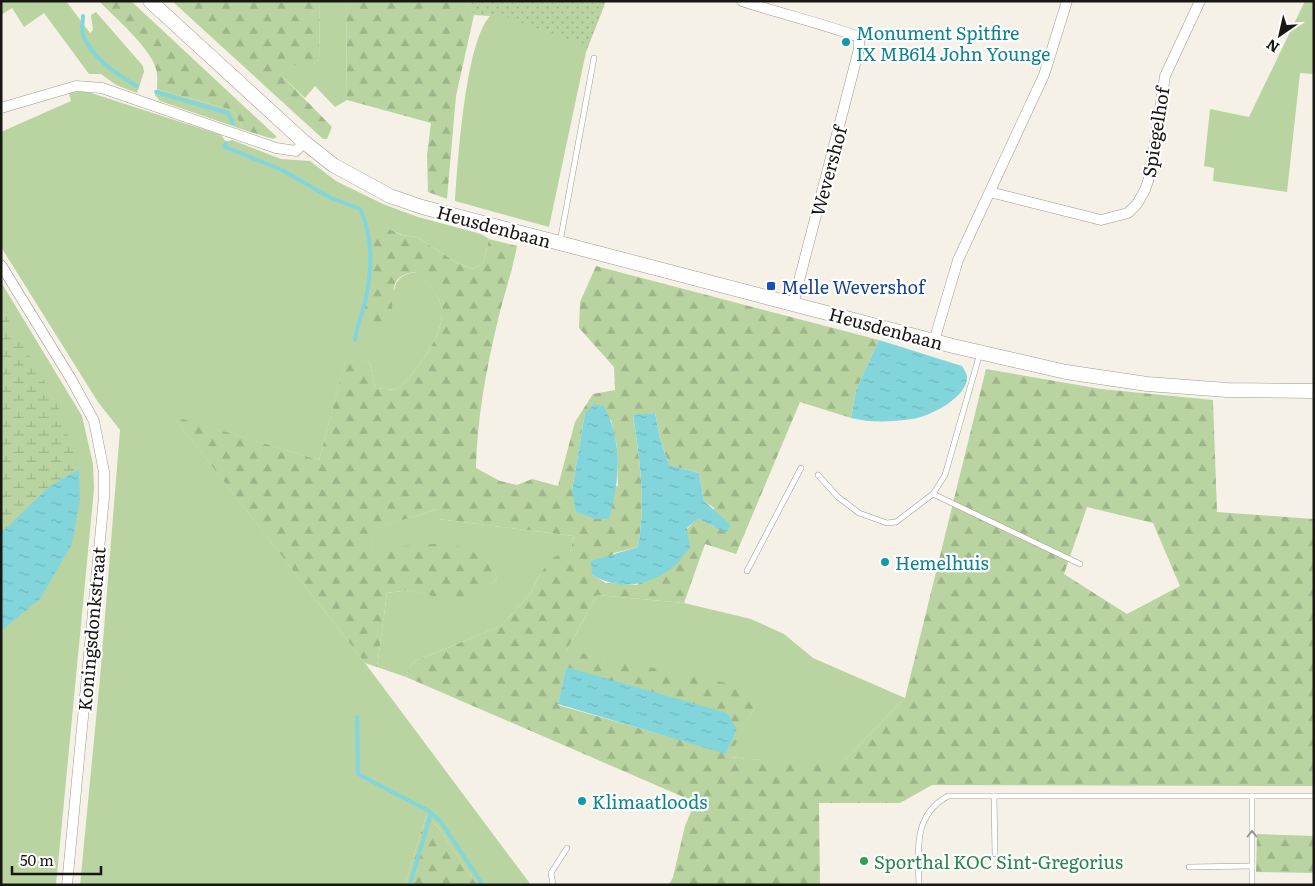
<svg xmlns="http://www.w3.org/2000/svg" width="1315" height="886" font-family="Literata,serif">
  <defs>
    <pattern id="forest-firs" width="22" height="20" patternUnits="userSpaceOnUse" patternTransform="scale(1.25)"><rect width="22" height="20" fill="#b9d4a0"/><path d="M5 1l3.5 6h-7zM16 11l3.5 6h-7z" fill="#9eb589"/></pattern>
    <pattern id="wetland-marsh" width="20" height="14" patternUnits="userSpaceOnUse" patternTransform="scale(1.25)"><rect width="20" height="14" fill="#b9d4a0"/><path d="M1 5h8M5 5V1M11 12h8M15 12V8" fill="none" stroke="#9eb589"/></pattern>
    <pattern id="park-dots" width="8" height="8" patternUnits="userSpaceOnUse" patternTransform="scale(1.25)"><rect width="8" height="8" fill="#b9d4a0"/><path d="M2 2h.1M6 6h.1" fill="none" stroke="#9eb589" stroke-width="1.8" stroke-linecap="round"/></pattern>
    <pattern id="water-ripples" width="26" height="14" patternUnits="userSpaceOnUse" patternTransform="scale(1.25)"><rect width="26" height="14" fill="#82d6db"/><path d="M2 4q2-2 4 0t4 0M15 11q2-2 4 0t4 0" fill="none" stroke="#70b7bb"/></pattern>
  </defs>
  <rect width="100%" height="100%" fill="#f5f1e7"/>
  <!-- grass -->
  <g fill="#b9d4a0">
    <polygon points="1,1 66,1 90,33 93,30 91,15 96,12 143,66 144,72 137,93 116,85 101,74 89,74 44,13 24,27 12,8 1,15"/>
    <polygon points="320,1 346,1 347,100 335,107 315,86 305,98 282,76 284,65 312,65 319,59"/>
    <path d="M466 1H594L604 6 586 52 549 227 455 201C458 161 465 43 490 16L474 15Z"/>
    <polygon points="1305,1 1314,1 1314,74 1300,73 1287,192 1213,181 1214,168 1204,166 1210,109 1249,117"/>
    <polygon points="157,89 232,110 244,130 160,101 155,95"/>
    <path d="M85 91 221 135 226 142 232 140 281 159 310 161 336 181 383 204 418 217 481 234 489 239 483 263 473 269 457 263 417 237 403 235 364 219C372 246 370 272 366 300L394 290C397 277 405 273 418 272 428 282 443 298 442 315 441 339 414 375 396 390L375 388 370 363 347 355 319 460 174 417 365 663 531 885H477L437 826 426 816 405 885H80L100 678 120 430 98 402 1 247V132L71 101 69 93Z"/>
    <polygon points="1,282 82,416 93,464 94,489 56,885 1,885"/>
    <polygon points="438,509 438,519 574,536 570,552 540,574 530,594 501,626 415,661 410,666 406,677 377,667 387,593 410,590 464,604 497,579 491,565 471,550 372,548 373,529"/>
    <polygon points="597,595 684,603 751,619 784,634 813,658 905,698 845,760 761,760 728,757 755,706 567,650"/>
  </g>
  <!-- forest -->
  <g fill="url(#forest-firs)" fill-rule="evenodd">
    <path d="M99 1H131L277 137 273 139 244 130 232 110 157 89C157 83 158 75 156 69 150 47 115 18 99 1Z"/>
    <polygon points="172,1 320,1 319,59 312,65 285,65 282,76 332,127 327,139 323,139"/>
    <polygon points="346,1 466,1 474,15 456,96 447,199 428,192 427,155 431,123 347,100"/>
    <path d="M364 218 402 235 417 237 457 263 473 269 483 263 489 239 517 246C512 273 503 297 497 324 486 370 477 420 476 468L500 481 517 485 532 479 558 486 575 422 593 394 615 390 614 367 579 328 580 302 596 266 879 340 856 390 851 418 800 402 736 554 705 544 684 603 597 595 567 650 736 685 752 694 755 706 729 757 761 760H845L905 698 986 369 1101 389 1213 400 1217 512 1314 519V786L932 785 900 803H819L820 885H669L673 877 685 826 695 802 406 677 410 666 415 661 501 626 530 594 540 574 554 557 570 552 574 536 438 519V509L374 529 372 548 447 543 471 550 492 565 497 579 464 605 410 590 387 593 377 667 365 663 173 416 319 460 347 354 370 363 375 388 396 390C414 375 441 339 442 315 443 298 428 282 417 272 380 275 401 304 387 320 382 325 376 327 369 329L358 319C371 286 374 252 364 218ZM585 413 611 420 617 446 618 486 572 490ZM655 413 660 439 669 465 699 473 704 501 714 508V527L698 517 637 585 606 583 592 575 614 553 638 547C646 502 640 460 633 416ZM1087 507 1153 523 1180 586 1127 614 1064 574ZM566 667 737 729 726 753 558 705Z"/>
    <polygon points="426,816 437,826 477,885 405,885"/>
    <polygon points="1257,834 1314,836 1314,873 1256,872"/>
  </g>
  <!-- wetland -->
  <polygon fill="url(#wetland-marsh)" points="1,307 59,407 79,469 49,487 1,533"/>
  <!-- park -->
  <polygon fill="url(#park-dots)" points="466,1 606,1 586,51 579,44 499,14 474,15"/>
  <!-- water -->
  <g fill="url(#water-ripples)">
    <path d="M879 340 962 366C964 369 966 373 967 376 969 397 929 417 912 419 892 422 871 423 851 418L856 390Z"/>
    <path d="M594 404 604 406C623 443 620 479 609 519H595L576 512 572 490 585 413Z"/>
    <path d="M655 413 660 439 669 465 699 473 704 501 731 525 726 533 698 518 687 528 690 548C684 554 679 563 672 568 648 587 618 590 592 575L591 561 638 547C646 502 640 460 633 415Z"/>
    <polygon points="79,469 80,499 72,544 40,599 1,631 1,533 49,487"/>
    <polygon points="566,667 727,713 737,729 726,754 558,704"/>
  </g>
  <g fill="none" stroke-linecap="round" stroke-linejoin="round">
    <!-- stream -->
    <g stroke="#82d6db" stroke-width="4">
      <path d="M83 16C83 22 81 30 83 35 92 57 117 75 137 86"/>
      <polyline points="156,92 228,113 233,123"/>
      <path d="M226 143 225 147 282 170 331 198 360 209C373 236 372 269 366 298 363 312 357 325 355 340"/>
      <polyline points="357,717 358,774 429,811 441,822 483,885"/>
      <polyline points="410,885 431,813"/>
    </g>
    <!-- service casing -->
    <g stroke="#9e9a92" stroke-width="6">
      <g id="service">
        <polyline points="560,242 594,58"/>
        <polyline points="818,475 838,497 859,513 887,523 896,522 933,494 945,475 980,353"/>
        <polyline points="933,494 1080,564"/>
        <polyline points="747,571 801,468"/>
        <polyline points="994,796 995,854"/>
        <polyline points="1252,796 1252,885"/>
        <polyline points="1189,867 1252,866"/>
        <polyline points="553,885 551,873 567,848"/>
        <path d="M919 885C918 850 913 815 948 796H1314"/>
      </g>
    </g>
    <!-- minor casing -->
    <g stroke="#9e9a92" stroke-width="11">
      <g id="minor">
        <path d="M742 1C781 14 821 23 859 37V49L793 304"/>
        <polyline points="1,108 76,86 102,88 276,148 296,151 304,142"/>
        <polyline points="990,192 1101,220 1128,213 1137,204 1145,190 1150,175 1165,76 1200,1"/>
        <polyline points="1,265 71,379 94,421 104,472 104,497 67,885"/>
        <polyline points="934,341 958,260 1044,75 1067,1"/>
      </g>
    </g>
    <!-- secondary casing -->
    <g stroke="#9e9a92" stroke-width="15">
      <polyline id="secondary" points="150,1 304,142 333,165 390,196 422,207 953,346 1066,372 1147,384 1227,390 1314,391"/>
    </g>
    <!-- service -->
    <use href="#service" stroke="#fff" stroke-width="5"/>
    <!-- minor -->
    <use href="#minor" stroke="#fff" stroke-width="10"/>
    <!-- secondary -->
    <use href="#secondary" stroke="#fff" stroke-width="14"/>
  </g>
  <!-- one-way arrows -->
  <defs><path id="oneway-chevron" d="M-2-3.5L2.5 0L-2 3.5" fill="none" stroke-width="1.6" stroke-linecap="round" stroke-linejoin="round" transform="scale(1.25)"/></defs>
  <use stroke="#979795" href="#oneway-chevron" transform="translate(1252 834) rotate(-90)"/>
  <!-- markers -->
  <g fill="#0f9aa8" stroke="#fff" stroke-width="2">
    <circle cx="846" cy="42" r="5"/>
    <circle cx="885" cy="562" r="5"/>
    <circle cx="582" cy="801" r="5"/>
  </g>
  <rect fill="#1a4fb4" stroke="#fff" stroke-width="2" x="766" y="281" width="10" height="10" rx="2.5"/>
  <circle fill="#2e9e5b" stroke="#fff" stroke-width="2" cx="864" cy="861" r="5"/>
  <g text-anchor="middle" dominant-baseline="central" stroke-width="4.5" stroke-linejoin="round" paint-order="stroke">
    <!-- culture labels -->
    <g font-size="18" fill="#0d838f" stroke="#fff" text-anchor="start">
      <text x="856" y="32">Monument Spitfire<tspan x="856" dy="21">IX MB614 John Younge</tspan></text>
      <text x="895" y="562">Hemelhuis</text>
      <text x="592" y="801">Klimaatloods</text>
    </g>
    <!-- street labels -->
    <g font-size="18" fill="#181714" stroke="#fff">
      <text transform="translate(1155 132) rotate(-81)">Spiegelhof</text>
      <text transform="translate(828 171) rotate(-75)">Wevershof</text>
      <text transform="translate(494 226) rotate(15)">Heusdenbaan</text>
      <text transform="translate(886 328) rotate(15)">Heusdenbaan</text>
      <text transform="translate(91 629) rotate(-85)">Koningsdonkstraat</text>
    </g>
    <!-- transit labels -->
    <g font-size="18" fill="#164399" stroke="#fff" text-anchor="start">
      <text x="781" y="286">Melle Wevershof</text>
    </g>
    <!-- leisure labels -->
    <g font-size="18" fill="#27864d" stroke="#fff" text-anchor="start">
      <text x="874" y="861">Sporthal KOC Sint-Gregorius</text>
    </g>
  </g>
  <!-- border -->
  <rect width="1315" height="886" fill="none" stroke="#181714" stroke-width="5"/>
  <!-- north arrow -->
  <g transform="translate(1280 35) rotate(214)" stroke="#ffffff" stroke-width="4" paint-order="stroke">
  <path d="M0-4L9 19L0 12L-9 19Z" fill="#181714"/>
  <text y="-8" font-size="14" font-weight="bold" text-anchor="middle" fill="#181714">N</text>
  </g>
  <!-- scale -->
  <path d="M12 866v8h89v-8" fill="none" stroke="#181714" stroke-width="2.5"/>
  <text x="20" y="866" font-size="15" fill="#181714" stroke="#ffffff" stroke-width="4" paint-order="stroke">50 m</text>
</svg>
